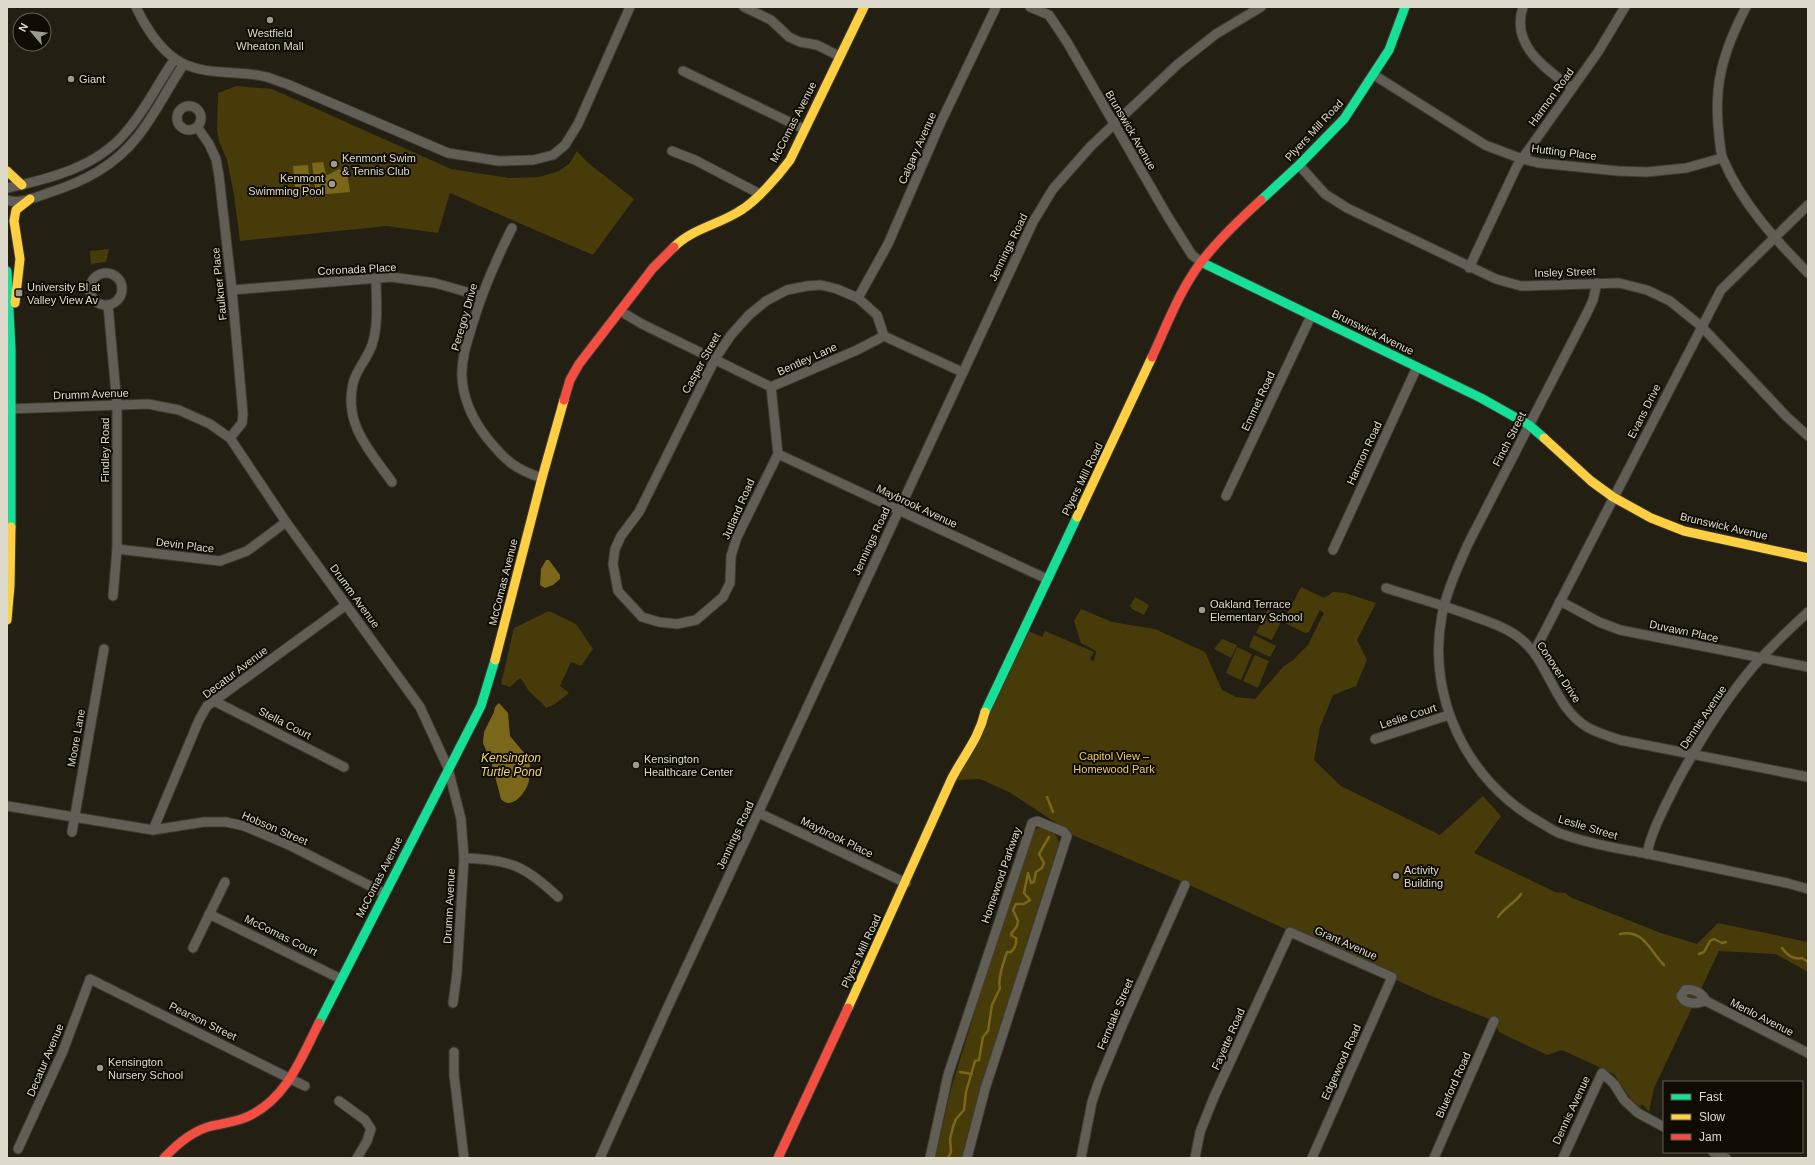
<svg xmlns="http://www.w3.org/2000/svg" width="1815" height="1165" font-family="Arial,sans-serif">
  <rect width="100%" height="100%" fill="#231f12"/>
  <!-- green -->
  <g fill="#473b0a">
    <polygon points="236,86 272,89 451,169 509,178 539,177 559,171 569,164 577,151 587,162 634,199 593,255 450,193 438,233 387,226 240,241 234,195 227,160 219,141 217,130 218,93"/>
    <polygon points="109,249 106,262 91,264 90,251"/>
    <polygon points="1301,587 1324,598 1333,592 1345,593 1376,603 1357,640 1367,660 1356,686 1333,695 1320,727 1314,760 1341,786 1440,835 1483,796 1501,816 1474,853 1555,892 1565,893 1572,898 1661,933 1697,944 1718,923 1808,942 1808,972 1776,954 1719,951 1654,1088 1649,1112 1642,1104 1640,1107 1630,1098 1614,1074 1562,1050 1547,1055 1499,1032 1494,1021 1429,995 1185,883 1070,834 1056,823 1009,792 980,779 954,780 1024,629 1042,637 1045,631 1094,652 1090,659 1094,661 1096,651 1081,643 1074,621 1081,609 1112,622 1155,629 1205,652 1222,690 1236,697 1255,699 1284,666 1293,660 1308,645 1324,613 1320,610 1309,632 1305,633 1283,622"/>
    <polygon points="1135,597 1149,605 1144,615 1132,609 1130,606"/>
    <polygon points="1268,609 1283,617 1272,640 1256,633"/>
    <path d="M549 611 576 624 593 649 581 666 571 662 560 686 569 693 555 704 546 708C542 702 537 699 532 694 527 690 525 683 520 678L510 687 501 684 514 628Z"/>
    <polygon points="1254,635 1276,646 1270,657 1249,647"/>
    <polygon points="1222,639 1237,645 1231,658 1214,649"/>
    <polygon points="1237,647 1252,654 1241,680 1226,673"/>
    <polygon points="1255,655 1269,661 1258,688 1243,681"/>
    <path d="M1040 827C1051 832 1057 832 1060 845L964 1158H935L951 1089 999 933 1032 832Z"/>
  </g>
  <!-- water -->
  <g fill="#7a671a">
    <polygon points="323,162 326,175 328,175 339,169 347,173 350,192 316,195 312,163"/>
    <polygon points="308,165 311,195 296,197 293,166"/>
    <polygon points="546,560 549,560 560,575 560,579 553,585 545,588 540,585 541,569"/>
    <path d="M499 703 508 713 510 736 530 760C530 767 530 774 529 780 528 790 512 812 501 799L492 765 483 743 484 732 494 712 495 707Z"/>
  </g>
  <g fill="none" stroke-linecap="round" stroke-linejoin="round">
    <!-- stream -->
    <g stroke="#7a671a" stroke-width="2.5">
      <polyline points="1047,797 1053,812"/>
      <path d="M1498 917C1504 908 1516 902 1521 894"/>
      <path d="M1620 934C1644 929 1649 950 1664 965"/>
      <path d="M1782 948C1787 955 1793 960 1802 958L1808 962"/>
      <polyline points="1699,954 1704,952 1710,941 1714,939 1722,943 1726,942"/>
      <polyline points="960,1072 972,1074"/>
      <path d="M948 1158 951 1152 950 1139 953 1127 956 1119 964 1110 966 1092 975 1061 979 1060 983 1037 988 1031 992 1005 1000 988C997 979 1004 961 1007 952H1011C1015 948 1017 943 1016 938L1012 936 1011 934 1017 926 1018 921 1013 910 1016 904H1024L1030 900 1024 893 1028 873 1031 883 1034 882 1036 872 1042 868 1044 863 1039 854 1049 837"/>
    </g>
    <!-- street casing -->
    <g stroke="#3e3b32" stroke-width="11">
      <g id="street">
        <path d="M136 7C146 28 161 52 182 63 208 76 240 70 267 77 273 79 280 82 287 84L448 153 499 161 533 160 553 155 565 145 578 124 630 7"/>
        <polyline points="744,7 771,20 789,37 800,42 817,45 839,56"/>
        <polyline points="1030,7 1049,15 1067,42 1168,217 1192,255 1201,262"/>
        <path d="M1523 7C1510 45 1546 69 1572 88"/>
        <path d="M1746 7C1723 52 1713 85 1719 135 1720 143 1720 152 1723 159 1742 204 1775 239 1808 273"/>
        <polyline points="683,71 804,129"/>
        <polyline points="1374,75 1485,145 1522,159 1539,163 1618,171 1647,172 1686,168 1722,158"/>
        <circle cx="189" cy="118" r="12"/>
        <polyline points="198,128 209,144 216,159 219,176 232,290 243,414 242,423 230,438"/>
        <polyline points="672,151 695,160 760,194"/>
        <polyline points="1299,165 1325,194 1347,208 1496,279 1521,286 1619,283 1647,290 1670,301 1701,326 1787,417 1808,436"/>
        <path d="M7 188C49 179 97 167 126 132 146 110 158 82 175 59"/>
        <path d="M7 200C20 205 36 197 48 193 83 182 115 166 138 136 156 114 168 87 184 64"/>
        <path d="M512 228C496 260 482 292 472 326 467 342 461 360 462 377 463 399 473 420 487 438 505 460 514 469 542 478"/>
        <polyline points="1469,268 1517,166 1598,52 1625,7"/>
        <circle cx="106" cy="289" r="16"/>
        <path d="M376 278C376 299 379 324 372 345 368 357 358 368 354 380 342 422 369 450 392 482"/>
        <path d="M1597 283 1593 300 1588 311 1468 544C1458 567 1447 590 1442 615 1426 696 1467 781 1538 821 1545 825 1552 830 1559 833 1589 844 1622 849 1653 855 1698 864 1742 874 1787 883L1808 889"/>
        <polyline points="232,290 391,277 435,283 481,296"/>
        <polyline points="858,298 888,244 940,124 996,7"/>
        <polyline points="108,305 117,405 117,549 113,596"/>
        <polyline points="620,311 642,324 771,387"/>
        <polyline points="771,387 778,454 737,537 731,556 730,583 723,597 696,620 677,624 659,622 642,617 618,591 613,564 615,549 621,536 639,512 715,359 731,335 749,315 766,301 787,290 807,286 821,285 837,289 858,298 877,315 884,336"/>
        <polyline points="771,387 857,350 884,336 962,372"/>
        <polyline points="7,409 148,404 179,410 210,424 230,438 286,522 420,707 448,768 461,819 464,858 457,973 453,1003"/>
        <polyline points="778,454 1047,579"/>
        <polyline points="1226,496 1311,316"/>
        <polyline points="117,549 220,561 247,551 286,522"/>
        <polyline points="1333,550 1417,367"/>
        <path d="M1386 588C1414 597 1442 605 1470 615 1488 622 1507 627 1522 640 1550 664 1554 707 1587 727 1597 733 1609 736 1620 740L1808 777"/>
        <polyline points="1560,601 1599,622 1620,630 1808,667"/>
        <polyline points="1534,652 1721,290 1808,205"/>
        <polyline points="214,701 344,767"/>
        <polyline points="1375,739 1449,715"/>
        <polyline points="7,806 153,830 204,822 226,822 244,826 289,845 384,893"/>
        <polyline points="759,813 906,883"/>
        <polyline points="153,830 199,720 207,706 346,605"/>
        <polyline points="72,832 104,649"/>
        <path d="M1647 854C1652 829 1665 807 1676 784 1698 743 1722 704 1752 668 1769 648 1789 630 1808 612"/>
        <path d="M464 858C511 860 524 865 558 897"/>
        <polyline points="209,914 341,979"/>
        <polyline points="193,948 225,882"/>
        <path d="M1706 1001C1697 1003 1686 1006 1681 996L1685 990C1694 988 1702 993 1706 1001L1808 1053"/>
        <polyline points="454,1052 454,1075 464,1158"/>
        <polyline points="339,1101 365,1120 371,1129 367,1141 357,1158"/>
        <polyline points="18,1149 63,1051 90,979 305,1086"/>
        <polyline points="1713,1152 1726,1158"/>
        <polyline points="600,1158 665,1013 1033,222 1053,189 1091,146 1178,64 1216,34 1261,7"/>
        <polyline points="930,1158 948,1075 1032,823 1037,821 1064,832 1067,836 985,1089 967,1158"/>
        <polyline points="1081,1158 1092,1102 1098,1084 1123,1024 1185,885"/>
        <polyline points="1195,1158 1200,1132 1214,1097 1290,932 1392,977 1312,1158"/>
        <polyline points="1434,1158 1494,1021"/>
        <polyline points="1563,1158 1602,1073 1614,1084 1624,1100 1638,1113 1664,1127"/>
      </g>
    </g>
    <!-- fast casing -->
    <g stroke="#3e3b32" stroke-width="11">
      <g id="fast">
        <polyline points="1261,200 1299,165 1344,119 1389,50 1405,7"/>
        <polyline points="1201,262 1481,398 1529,425 1544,438"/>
        <polyline points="7,271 11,349 11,527"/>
        <polyline points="985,712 1077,517"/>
        <polyline points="319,1023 481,706 495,660"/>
      </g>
    </g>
    <!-- slow casing -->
    <g stroke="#3e3b32" stroke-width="11">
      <g id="slow">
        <polyline points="7,171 22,185"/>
        <path d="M674 247C692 229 717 225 738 212 756 202 778 176 790 160L864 7"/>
        <polyline points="15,303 20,259 14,221 16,210 30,199"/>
        <polyline points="1544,438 1591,481 1613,497 1651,518 1684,531 1808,558"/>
        <polyline points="1077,517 1152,357"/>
        <polyline points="7,620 10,585 11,527"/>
        <polyline points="495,660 542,478 564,400"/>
        <path d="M848 1008 951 780C963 756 979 739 985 712"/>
      </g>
    </g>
    <!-- jam casing -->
    <g stroke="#3e3b32" stroke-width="11">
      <g id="jam">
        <path d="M1152 357C1167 325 1180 289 1202 261 1219 239 1240 219 1261 200"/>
        <polyline points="564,400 570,380 579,364 653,268 674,247"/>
        <path d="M164 1158C177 1144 192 1131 211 1126 224 1123 237 1122 249 1116 287 1098 301 1058 319 1023"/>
        <polyline points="778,1158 848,1008"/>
      </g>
    </g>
    <!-- street -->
    <use href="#street" stroke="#615e55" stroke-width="9"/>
    <!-- fast -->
    <use href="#fast" stroke="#16e098" stroke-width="9"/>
    <!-- slow -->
    <use href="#slow" stroke="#ffcf43" stroke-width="9"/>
    <!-- jam -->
    <use href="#jam" stroke="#f24e42" stroke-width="9"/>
  </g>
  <!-- markers -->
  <g fill="#9d998c" stroke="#0f0c04" stroke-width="1.5">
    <circle cx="270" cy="20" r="4"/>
    <circle cx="71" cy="79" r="4"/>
    <circle cx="334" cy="164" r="4"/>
    <circle cx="332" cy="184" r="4"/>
    <rect x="15" y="289" width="8" height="8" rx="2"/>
    <circle cx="1202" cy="610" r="4"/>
    <circle cx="636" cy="765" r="4"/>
    <circle cx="1396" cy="876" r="4"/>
    <circle cx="100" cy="1068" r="4"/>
  </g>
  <g text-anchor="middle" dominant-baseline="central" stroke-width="4" stroke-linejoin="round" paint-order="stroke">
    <!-- poi labels -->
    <g font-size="11" fill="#dedbcd" stroke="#0f0c04" text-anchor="start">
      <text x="270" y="33" text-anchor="middle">Westfield<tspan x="270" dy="13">Wheaton Mall</tspan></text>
      <text x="79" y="79">Giant</text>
      <text x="342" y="158">Kenmont Swim<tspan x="342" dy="13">&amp; Tennis Club</tspan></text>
      <text x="324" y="178" text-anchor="end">Kenmont<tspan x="324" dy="13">Swimming Pool</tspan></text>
      <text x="27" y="287">University Bl at<tspan x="27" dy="13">Valley View Av</tspan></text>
      <text x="1210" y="604">Oakland Terrace<tspan x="1210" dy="13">Elementary School</tspan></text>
      <text x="644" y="759">Kensington<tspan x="644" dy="13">Healthcare Center</tspan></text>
      <text x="1404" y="870">Activity<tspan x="1404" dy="13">Building</tspan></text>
      <text x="108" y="1062">Kensington<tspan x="108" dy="13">Nursery School</tspan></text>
    </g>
    <!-- street labels -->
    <g font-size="11" fill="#dedbcd" stroke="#0f0c04">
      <text transform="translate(1551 97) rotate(-54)">Harmon Road</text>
      <text transform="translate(793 122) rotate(-63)">McComas Avenue</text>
      <text transform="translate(1131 130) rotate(60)">Brunswick Avenue</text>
      <text transform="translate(1314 130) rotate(-47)">Plyers Mill Road</text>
      <text transform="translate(917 148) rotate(-66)">Calgary Avenue</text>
      <text transform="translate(1564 152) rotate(7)">Hutting Place</text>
      <text transform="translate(1008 247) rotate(-64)">Jennings Road</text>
      <text transform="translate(357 269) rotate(-3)">Coronada Place</text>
      <text transform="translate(1565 272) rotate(-2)">Insley Street</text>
      <text transform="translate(219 284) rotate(-96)">Faulkner Place</text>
      <text transform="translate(464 317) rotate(-74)">Peregoy Drive</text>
      <text transform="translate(1373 332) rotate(26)">Brunswick Avenue</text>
      <text transform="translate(807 359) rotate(-24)">Bentley Lane</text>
      <text transform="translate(701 363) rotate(-61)">Casper Street</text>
      <text transform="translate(91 394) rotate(-2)">Drumm Avenue</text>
      <text transform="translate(1258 401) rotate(-65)">Emmet Road</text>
      <text transform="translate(1644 411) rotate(-63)">Evans Drive</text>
      <text transform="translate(1509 439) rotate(-63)">Finch Street</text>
      <text transform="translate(105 450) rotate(-90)">Findley Road</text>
      <text transform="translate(1364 453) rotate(-65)">Harmon Road</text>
      <text transform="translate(1082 479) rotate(-64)">Plyers Mill Road</text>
      <text transform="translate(917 506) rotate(25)">Maybrook Avenue</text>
      <text transform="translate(738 509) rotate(-66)">Jutland Road</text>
      <text transform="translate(1724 526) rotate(13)">Brunswick Avenue</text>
      <text transform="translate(871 541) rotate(-65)">Jennings Road</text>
      <text transform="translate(185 545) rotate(7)">Devin Place</text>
      <text transform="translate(503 582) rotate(-76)">McComas Avenue</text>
      <text transform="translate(355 596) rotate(54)">Drumm Avenue</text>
      <text transform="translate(1684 631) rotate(12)">Duvawn Place</text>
      <text transform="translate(235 672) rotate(-37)">Decatur Avenue</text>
      <text transform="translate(1559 672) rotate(57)">Conover Drive</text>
      <text transform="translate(1408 716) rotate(-18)">Leslie Court</text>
      <text transform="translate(1703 717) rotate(-56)">Dennis Avenue</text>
      <text transform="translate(285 723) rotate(27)">Stella Court</text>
      <text transform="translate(76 738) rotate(-80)">Moore Lane</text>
      <text transform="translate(1588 827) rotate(17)">Leslie Street</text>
      <text transform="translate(275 828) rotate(23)">Hobson Street</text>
      <text transform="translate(735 835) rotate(-65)">Jennings Road</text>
      <text transform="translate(837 837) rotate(26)">Maybrook Place</text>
      <text transform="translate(1001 875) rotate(-71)">Homewood Parkway</text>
      <text transform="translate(379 877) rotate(-63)">McComas Avenue</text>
      <text transform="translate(449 906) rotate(-87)">Drumm Avenue</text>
      <text transform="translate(281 935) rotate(26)">McComas Court</text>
      <text transform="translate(1346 943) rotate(24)">Grant Avenue</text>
      <text transform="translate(861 951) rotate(-65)">Plyers Mill Road</text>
      <text transform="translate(1115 1014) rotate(-67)">Ferndale Street</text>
      <text transform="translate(1762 1017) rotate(27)">Menlo Avenue</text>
      <text transform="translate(203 1021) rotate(26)">Pearson Street</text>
      <text transform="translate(1228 1039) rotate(-66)">Fayette Road</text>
      <text transform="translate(45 1060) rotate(-67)">Decatur Avenue</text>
      <text transform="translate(1341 1062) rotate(-66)">Edgewood Road</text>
      <text transform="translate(1453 1085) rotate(-66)">Blueford Road</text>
      <text transform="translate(1571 1110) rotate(-65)">Dennis Avenue</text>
    </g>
    <!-- park labels -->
    <g font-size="11" fill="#e9cc60" stroke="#0f0c04">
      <text x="1114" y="756">Capitol View –<tspan x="1114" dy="13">Homewood Park</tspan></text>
    </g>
    <!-- water labels -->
    <g font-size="12" font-style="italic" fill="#f2d469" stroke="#0f0c04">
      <text x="511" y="758">Kensington<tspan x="511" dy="14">Turtle Pond</tspan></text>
    </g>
  </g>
  <!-- border -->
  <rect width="1815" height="1165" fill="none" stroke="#dedbcd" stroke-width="16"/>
  <!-- legend -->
  <rect x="1663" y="1081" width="140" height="72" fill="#0f0c04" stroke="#625f54"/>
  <rect x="1671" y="1094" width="20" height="6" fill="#16e098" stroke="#625f54"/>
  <text x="1699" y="1101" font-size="12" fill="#dedbcd">Fast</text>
  <rect x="1671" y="1114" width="20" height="6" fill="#ffcf43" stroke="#625f54"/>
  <text x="1699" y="1121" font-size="12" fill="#dedbcd">Slow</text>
  <rect x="1671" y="1134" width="20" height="6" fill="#f24e42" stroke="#625f54"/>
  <text x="1699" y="1141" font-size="12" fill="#dedbcd">Jam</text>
  <!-- north arrow -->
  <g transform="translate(32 32) rotate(298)"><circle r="19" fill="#0f0c04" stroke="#625f54"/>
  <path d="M0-3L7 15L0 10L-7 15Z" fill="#9d998c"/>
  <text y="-6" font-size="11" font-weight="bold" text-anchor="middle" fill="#dedbcd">N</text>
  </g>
</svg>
